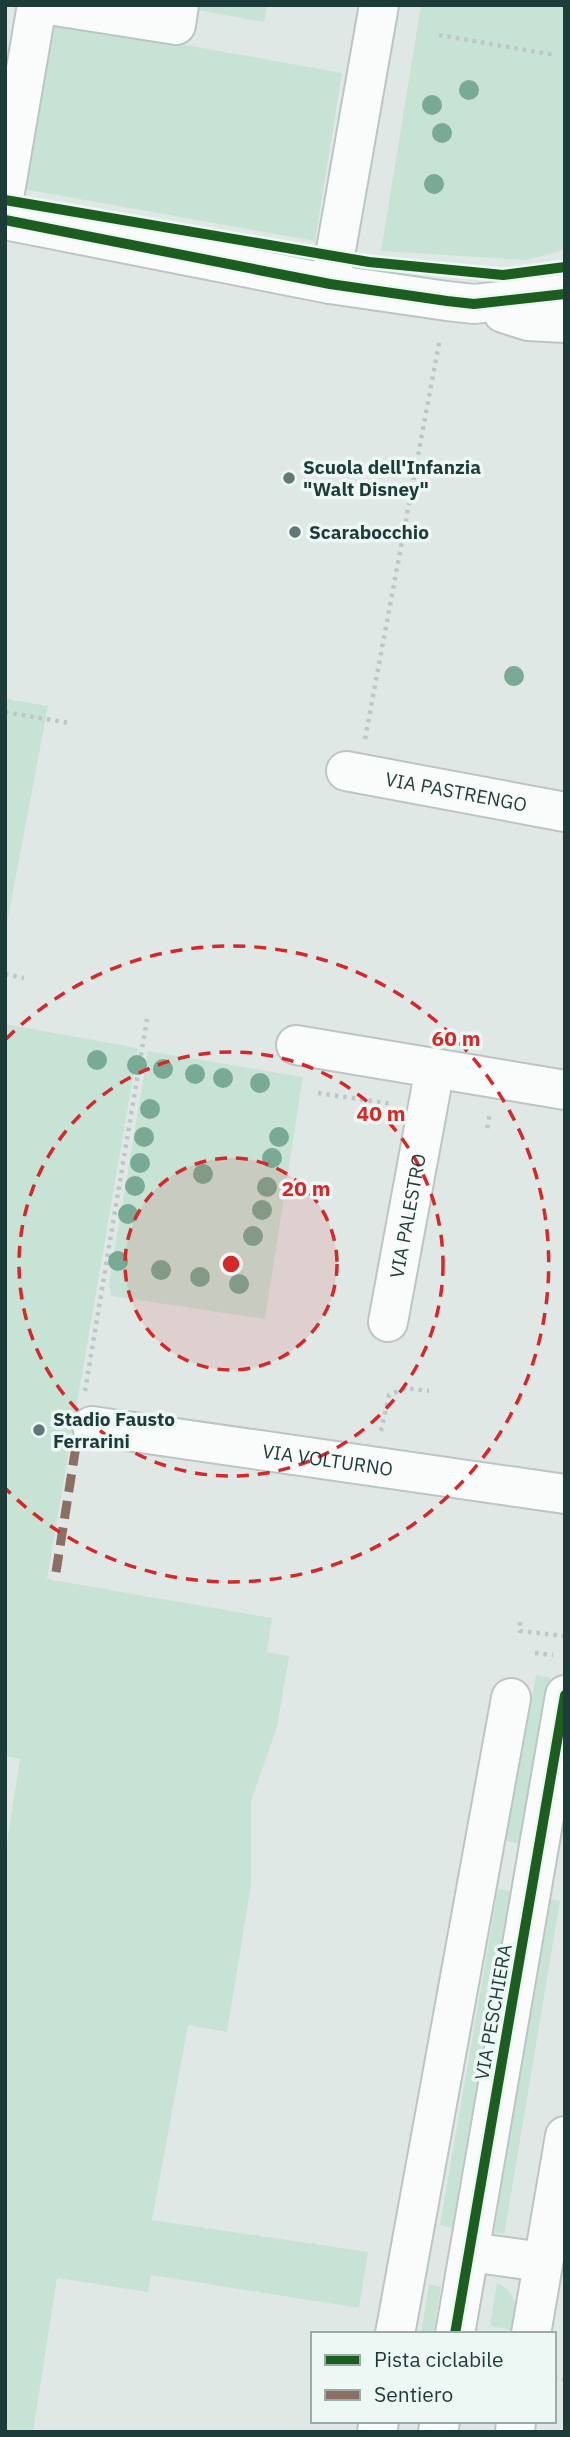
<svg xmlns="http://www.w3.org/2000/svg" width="570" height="2437" font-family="'IBM Plex Sans',sans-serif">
  <rect width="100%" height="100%" fill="#e0e8e6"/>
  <!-- green -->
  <g fill="#c7e3d5">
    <polygon points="197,5 267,5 264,22 196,10"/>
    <polygon points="421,5 565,5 565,250 525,260 381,251"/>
    <polygon points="52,21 342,73 315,241 23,189"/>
    <polygon points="5,699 48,706 5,934"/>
    <polygon points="5,1024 138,1048 47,1579 272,1618 267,1652 289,1656 277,1727 251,1801 251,1885 227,2032 188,2025 152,2220 368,2252 359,2308 151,2275 148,2292 57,2278 33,2432 5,2432 5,1855 20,1759 5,1756"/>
    <polygon points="148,1051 303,1077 265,1319 111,1296 109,1283"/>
    <polygon points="536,1675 550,1677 520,1844 506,1841"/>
    <polygon points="498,1889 510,1891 452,2228 440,2225"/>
    <polygon points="549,1899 560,1901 505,2230 504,2234 494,2233"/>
    <path d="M497 2283C519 2293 517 2311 517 2331L490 2326Z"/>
    <polygon points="429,2284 441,2287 433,2334 421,2334"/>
  </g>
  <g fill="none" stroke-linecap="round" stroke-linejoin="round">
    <!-- minor casing -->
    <g stroke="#bdc5c3" stroke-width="42">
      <g id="minor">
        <polyline points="49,5 176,25 179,5"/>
        <polyline points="5,192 37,5"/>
        <polyline points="5,220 330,284 447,301 474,304 565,294"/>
        <polyline points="330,284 379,5"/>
        <polyline points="503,313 528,321 565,323"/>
        <path id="s1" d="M346 771 565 812"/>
        <polyline points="296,1045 565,1090"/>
        <path id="s2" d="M388 1322 435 1068"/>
        <path id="s3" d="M92 1426 565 1494"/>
        <polyline points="470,2252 543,2262"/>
        <polyline points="395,2334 511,1698"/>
        <polyline points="455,2334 565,1695"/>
        <polyline points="531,2334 565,2136"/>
        <polyline points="377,2432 379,2421"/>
        <polyline points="438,2432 440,2421"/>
        <polyline points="515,2432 516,2421"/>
      </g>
    </g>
    <!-- path -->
    <g stroke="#bdc8c6" stroke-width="4.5" stroke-dasharray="3.5 5" stroke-linecap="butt">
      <polyline points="439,35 555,55"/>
      <polyline points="5,712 69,723"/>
      <polyline points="365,739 440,338"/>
      <polyline points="5,974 24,978"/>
      <polyline points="318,1093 393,1104"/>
      <polyline points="487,1128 490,1113"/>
      <polyline points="85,1391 147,1019"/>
      <polyline points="381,1431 389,1395 405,1388 429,1391"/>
      <polyline points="520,1622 520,1631 565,1636"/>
      <polyline points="535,1653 553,1655"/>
      <polyline points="554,2377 565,2379"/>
    </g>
    <!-- minor -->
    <use href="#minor" stroke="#fafcfb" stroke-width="38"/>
    <!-- quiet -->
    <polyline stroke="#8d6e63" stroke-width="9" stroke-dasharray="18 9" stroke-linecap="butt" points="56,1572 76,1446"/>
    <!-- cycleway casing -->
    <g stroke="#edf7f4" stroke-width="15">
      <g id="cycleway">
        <polyline points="5,200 369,262 503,275 565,267"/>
        <polyline points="5,220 330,284 447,301 474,304 565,294"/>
        <polyline points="455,2334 565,1695"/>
      </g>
    </g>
    <!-- cycleway -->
    <use href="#cycleway" stroke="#1b5e20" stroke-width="10"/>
  </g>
  <!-- trees -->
  <g fill="#78aa95">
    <circle cx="469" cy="90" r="10"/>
    <circle cx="432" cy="105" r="10"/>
    <circle cx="442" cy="133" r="10"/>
    <circle cx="434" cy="184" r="10"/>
    <circle cx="514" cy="676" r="10"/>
    <circle cx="97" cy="1060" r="10"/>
    <circle cx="137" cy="1065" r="10"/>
    <circle cx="163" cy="1069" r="10"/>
    <circle cx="195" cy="1074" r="10"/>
    <circle cx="223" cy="1078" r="10"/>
    <circle cx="260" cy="1083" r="10"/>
    <circle cx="150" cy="1109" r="10"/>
    <circle cx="144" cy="1137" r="10"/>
    <circle cx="279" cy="1137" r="10"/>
    <circle cx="272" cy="1158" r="10"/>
    <circle cx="140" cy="1163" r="10"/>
    <circle cx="203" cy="1174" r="10"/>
    <circle cx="135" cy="1186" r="10"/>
    <circle cx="267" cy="1187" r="10"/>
    <circle cx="262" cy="1210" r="10"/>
    <circle cx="128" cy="1214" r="10"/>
    <circle cx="253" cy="1236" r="10"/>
    <circle cx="118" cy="1261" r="10"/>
    <circle cx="161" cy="1270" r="10"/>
    <circle cx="200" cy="1277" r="10"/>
    <circle cx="239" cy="1284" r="10"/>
  </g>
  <!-- distance rings -->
  <circle cx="231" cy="1264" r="106" fill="#d62828" fill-opacity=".12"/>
  <g fill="none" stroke="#d62828" stroke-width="3.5" stroke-dasharray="12 9">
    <circle cx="231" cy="1264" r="106"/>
    <circle cx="231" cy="1264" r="212"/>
    <path d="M6 1039A318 318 0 1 1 6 1489"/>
  </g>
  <!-- markers -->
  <g fill="#617876" stroke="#edf7f4" stroke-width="2.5">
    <circle cx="289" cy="478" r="7"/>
    <circle cx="295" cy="532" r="7"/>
    <circle cx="39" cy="1430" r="7"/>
  </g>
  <g text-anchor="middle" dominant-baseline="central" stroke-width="7" stroke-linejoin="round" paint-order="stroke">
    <!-- poi labels -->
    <g font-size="19" font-weight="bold" fill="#1d3c39" stroke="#edf7f4" text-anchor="start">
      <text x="303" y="467">Scuola dell'Infanzia<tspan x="303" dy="22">"Walt Disney"</tspan></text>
      <text x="309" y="532">Scarabocchio</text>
      <text x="53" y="1419">Stadio Fausto<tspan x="53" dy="22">Ferrarini</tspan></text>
    </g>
    <!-- street labels -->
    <g font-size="19" fill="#1d3c39" stroke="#edf7f4">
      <text stroke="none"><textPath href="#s1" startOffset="112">VIA PASTRENGO</textPath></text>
      <text stroke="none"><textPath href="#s2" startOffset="108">VIA PALESTRO</textPath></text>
      <text stroke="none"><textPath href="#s3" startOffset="238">VIA VOLTURNO</textPath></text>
      <text transform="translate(493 2012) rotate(-80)">VIA PESCHIERA</text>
    </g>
  </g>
  <circle cx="231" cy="1264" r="10" fill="#d62828" stroke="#edf7f4" stroke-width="3.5"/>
  <g font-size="21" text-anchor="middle" font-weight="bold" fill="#d62828" stroke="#edf7f4" stroke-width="7" stroke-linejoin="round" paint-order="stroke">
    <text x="456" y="1046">60 m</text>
    <text x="381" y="1121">40 m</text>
    <text x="306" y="1196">20 m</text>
  </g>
  <!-- border -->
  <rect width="570" height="2437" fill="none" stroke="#1d3c39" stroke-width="14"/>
  <!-- legend -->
  <rect x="311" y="2332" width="245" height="91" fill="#edf7f4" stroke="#9aaca9" stroke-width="2"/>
  <rect x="325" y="2355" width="35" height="10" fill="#1b5e20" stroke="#9aaca9" stroke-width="2"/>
  <text x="374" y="2367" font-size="21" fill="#1d3c39">Pista ciclabile</text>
  <rect x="325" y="2390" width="35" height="10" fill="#8d6e63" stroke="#9aaca9" stroke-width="2"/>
  <text x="374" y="2402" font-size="21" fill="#1d3c39">Sentiero</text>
</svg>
